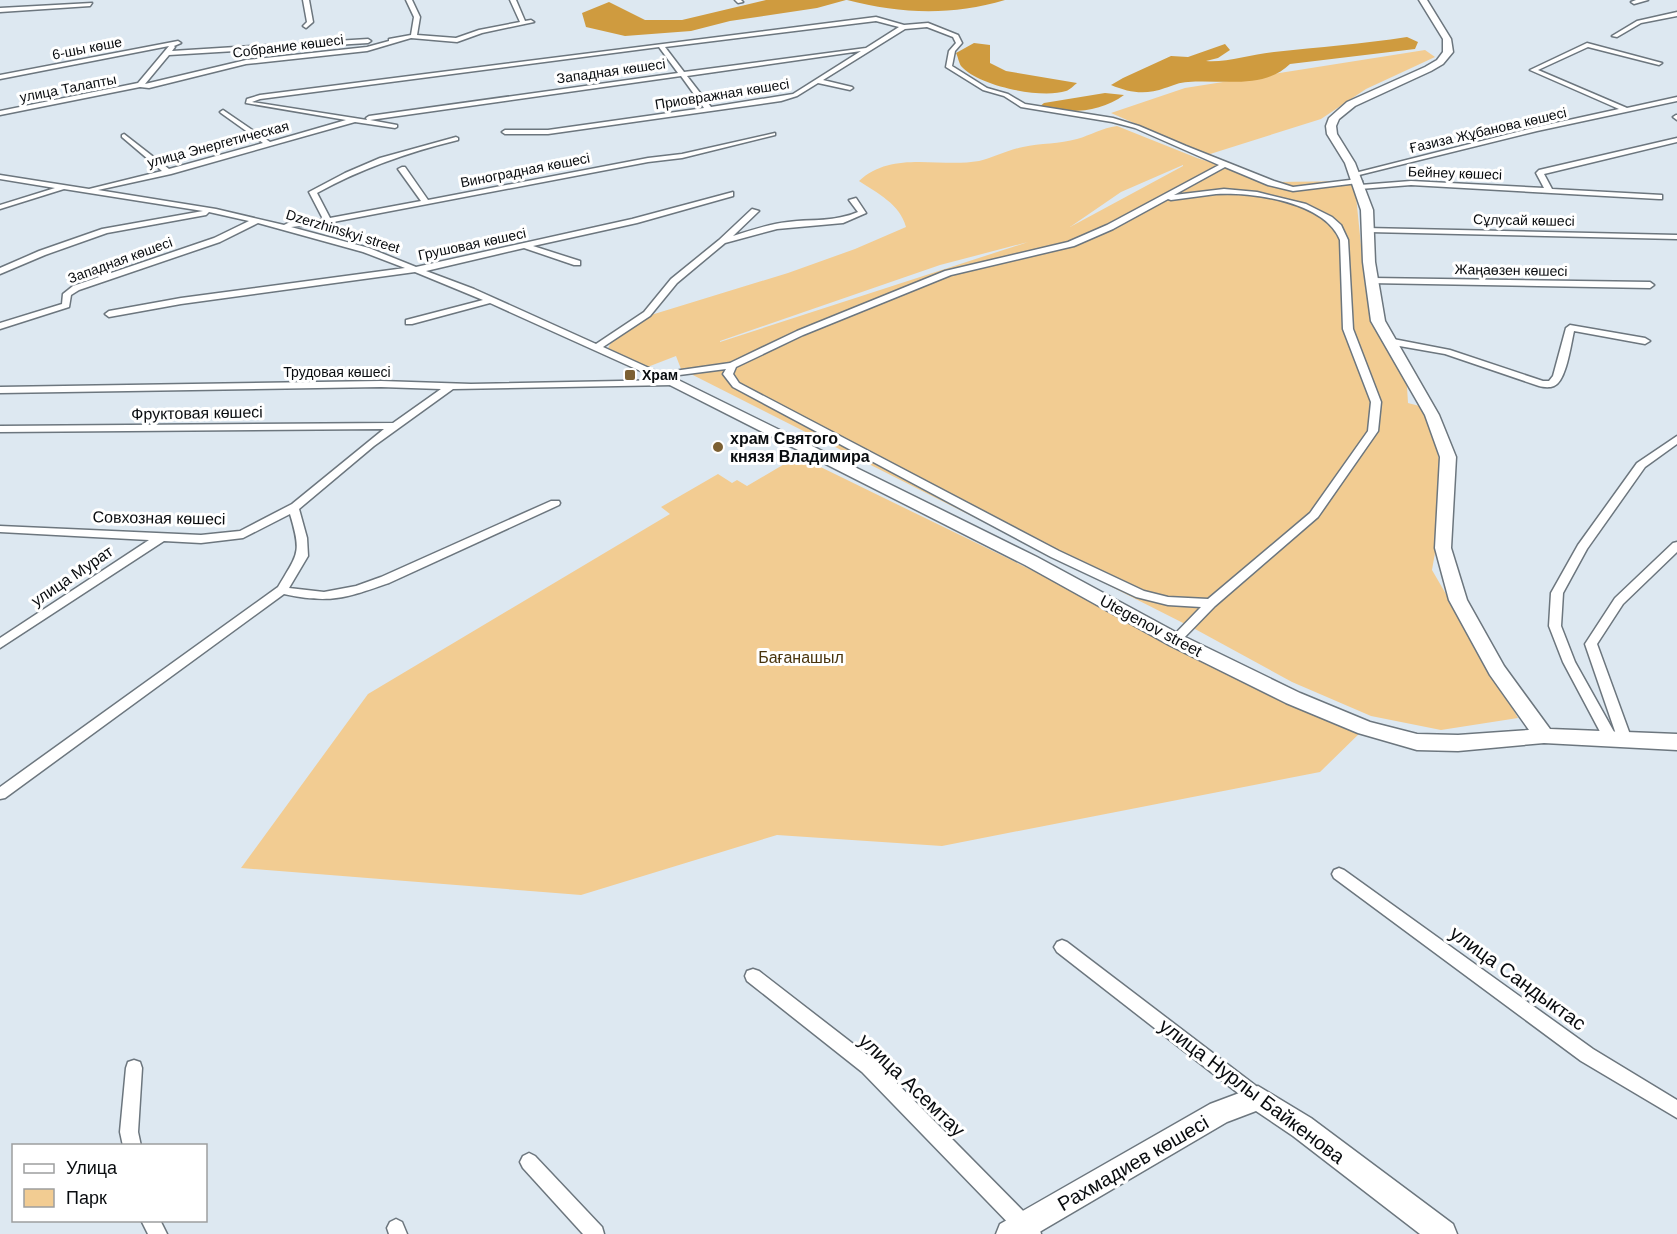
<svg xmlns="http://www.w3.org/2000/svg" width="1677" height="1234" font-family="Helvetica,sans-serif">
  <rect width="100%" height="100%" fill="#dde8f1"/>
  <!-- green -->
  <g fill="#f2cc92" fill-rule="evenodd">
    <polygon points="1425,50 1435,57 1366,89 1321,119 1207,155 1111,113 1185,88"/>
    <path d="M1117 126 1197 158 1273 182 1358 181 1360 187 1356 196 1365 285 1406 371 1408 403 1427 408 1446 490 1432 570 1518 718 1441 730 1371 716 1292 682 1195 629 681 369 676 356 645 368 608 348 612 341 651 315 788 273 855 249 906 227C900 204 877 193 859 181 892 150 939 168 979 161 993 158 1007 150 1023 147 1040 143 1060 144 1077 139 1091 135 1102 128 1117 126ZM1183 165V166L1070 227 1121 192ZM1028 242 720 342V341L940 265Z"/>
    <polygon points="798,456 1175,640 1365,728 1320,772 942,846 777,835 581,895 241,868 368,694 670,514 661,507 718,474 732,483 737,480 747,486"/>
  </g>
  <!-- forest -->
  <g fill="#cf9b3f">
    <polygon points="766,0 846,0 817,8 730,21 691,31 625,36 586,27 582,13 609,2 645,20 682,20"/>
    <path d="M847 0H1005C951 16 901 14 847 0Z"/>
    <path d="M1407 37 1418 42 1415 49 1290 64C1263 90 1221 79 1188 82 1180 82 1172 86 1165 88 1146 95 1130 93 1111 85L1123 78 1171 56 1188 57 1225 44 1230 50 1218 58 1206 61C1225 63 1253 54 1274 52 1319 47 1363 44 1407 37Z"/>
    <path d="M974 43 990 45V63L1006 71 1077 83C1074 85 1070 90 1066 91 1041 99 978 86 961 66 959 63 958 57 956 53Z"/>
    <path d="M1105 93 1124 95C1100 113 1067 114 1039 107L1044 103Z"/>
  </g>
  <g fill="none" stroke-linecap="round" stroke-linejoin="round">
    <!-- street casing -->
    <g stroke="#6c767e" stroke-width="3">
      <g id="street">
        <polygon points="303,0 309,0 313,22 306,28 303,26 307,22"/>
        <polygon points="406,0 412,0 420,17 417,35 456,38 479,30 520,22 510,0 516,0 525,21 531,20 534,22 482,33 457,42 411,38 367,51 246,64 149,88 140,87 0,115 0,111 138,83 169,46 0,79 0,75 178,41 181,43 174,46 175,47 172,51 368,39 371,41 368,43 169,55 145,84 246,60 367,47 389,41 389,39 411,35 414,17"/>
        <polygon points="735,0 741,0 743,2 738,3"/>
        <polygon points="1636,0 1648,0 1634,4 1631,2"/>
        <polygon points="92,3 90,6 0,12 0,8"/>
        <polygon points="1677,12 1677,16 1641,23 1617,37 1612,36 1637,21"/>
        <path d="M876 17 904 25 928 23 958 35 962 43 955 51 952 66 987 88 1008 94 1025 104 1113 118 1139 126 1186 146 1274 181 1293 187 1358 179 1362 181 1358 183 1293 191 1268 185 1225 167 1174 195 1224 189 1257 192 1306 204 1332 217 1341 225 1348 240 1353 329 1381 402 1378 431 1318 517 1215 606 1179 643H1171L1169 640 1201 607 1168 605 1136 597 1051 557 733 387 723 374 726 369 656 378 490 303 412 324H406V320L483 300 415 272 181 304 109 317 105 314 109 311 181 298 405 268 363 252 258 223 220 242 79 290 71 295 69 307 0 329V323L62 304 63 294 73 286 214 238 249 221 209 212 206 215 107 233 45 255 0 274V268L39 251 102 229 203 211 64 189 0 209V205L55 188 0 179V175L89 189 162 171 122 137V135L124 134 169 169 263 143 221 113 220 112 223 110 270 142 346 120 246 103 247 99 260 95ZM876 21 899 27 866 48 684 72 665 47ZM927 27 953 37 956 43 949 51 946 67 983 90 1004 96 1021 107 1112 122 1135 128 1219 165 1107 225 1068 242 945 271 797 331 730 363 660 373 603 347 650 316 677 283 725 243 777 229 843 223 866 213 856 198 849 200 858 212C835 222 812 219 788 222 769 224 751 230 733 236L759 211 752 209 719 240 671 279 644 312 596 344 474 289 426 271 524 248 574 265H580V261L533 246 637 223 733 196V192L632 219 416 267 369 248 291 227 328 223 648 162 682 158 775 135V133L682 154 648 158 428 200 405 167H402L398 169 421 201 330 218 317 193C362 168 409 152 458 140V138L456 137 380 158 345 173 309 192 323 219 288 223 284 225 216 209 98 190 171 174 355 122 395 128 397 127V125L370 120 681 76 704 108 548 130H505L502 132 505 134H548L781 101 797 96 818 83 850 90 853 88 852 87 823 80 905 29ZM659 47 678 73 369 116 366 118 367 120 252 102 260 99ZM861 51 793 94 711 107 687 76ZM1216 194C1253 192 1325 202 1340 240L1343 329 1371 402 1368 431 1310 513 1208 599 1168 597 1144 591 1059 551 739 383 733 374 736 367 803 335 951 275 1074 246 1113 229 1168 199 1171 200Z"/>
        <polygon points="1587,43 1662,63 1659,65 1588,47 1538,70 1627,108 1677,97 1677,101 1537,131 1355,176 1351,174 1537,127 1619,109 1530,70"/>
        <polygon points="1676,115 1677,115 1677,120 1673,117"/>
        <polygon points="1677,138 1677,142 1544,174 1552,189 1662,195 1662,199 1659,199 1411,185 1360,189 1356,187 1360,185 1411,181 1544,188 1536,173 1539,170"/>
        <polygon points="1366,228 1677,235 1677,239 1369,232 1366,232"/>
        <polygon points="1372,278 1650,282 1654,285 1650,288 1369,283 1368,281"/>
        <path d="M1570 325 1645 338 1650 341 1645 344 1574 331C1571 344 1566 382 1554 386 1549 388 1543 387 1539 386L1445 354 1388 344 1383 341 1388 338 1450 350 1543 381H1549L1553 376 1566 328Z"/>
        <path d="M670 380 675 383 673 385 453 389 374 446 299 509 307 538 308 556 289 588 324 592 356 586 381 577 551 501H559L560 503 559 505 389 583C346 598 330 604 284 594L5 798 0 799V787L278 587C298 553 302 554 290 514L243 538 201 543 164 541 0 648V638L149 540 0 532V526L201 535 240 531 292 504 384 429 0 432V426L393 423 441 389 381 387 0 393V387L381 381 471 384Z"/>
        <polygon points="1677,436 1677,444 1645,467 1587,549 1563,593 1561,626 1575,662 1618,739 1616,743 1606,743 1563,662 1549,626 1551,593 1578,545 1637,463"/>
        <polygon points="1677,542 1677,552 1623,604 1597,644 1632,740 1630,744 1620,744 1618,740 1585,644 1615,598 1673,543"/>
        <polygon points="1339,868 1344,870 1593,1049 1677,1100 1677,1118 1581,1061 1334,878 1332,874 1334,870"/>
        <polygon points="1062,940 1067,942 1264,1092 1267,1098 1264,1104 1258,1106 1252,1104 1057,952 1054,947 1057,942"/>
        <polygon points="753,969 759,971 874,1060 1039,1227 1041,1234 1019,1234 862,1072 747,981 745,976 747,971"/>
        <polygon points="134,1060 140,1062 142,1068 138,1132 141,1146 123,1146 120,1132 126,1068 128,1062"/>
        <polygon points="529,1153 535,1156 602,1227 604,1234 583,1234 523,1168 520,1162 523,1156"/>
        <polygon points="396,1219 402,1222 407,1234 389,1234 387,1228 390,1222"/>
        <polygon points="141,1220 160,1220 167,1234 148,1234"/>
      </g>
    </g>
    <!-- secondary casing -->
    <g stroke="#6c767e" stroke-width="3">
      <g id="secondary">
        <polygon points="1419,0 1427,0 1451,39 1453,52 1443,64 1431,71 1355,106 1339,119 1336,126 1337,134 1355,163 1373,210 1375,262 1385,321 1439,415 1456,457 1451,548 1467,600 1504,666 1550,729 1677,734 1677,750 1544,743 1458,751 1417,750 1358,733 1286,703 1169,645 1025,565 652,376 654,373 664,373 1037,557 1181,635 1300,693 1370,722 1417,734 1458,735 1529,730 1490,675 1449,600 1435,548 1440,457 1425,415 1371,321 1363,262 1361,210 1345,163 1327,134 1326,126 1329,118 1347,102 1425,67 1437,60 1443,52 1443,39"/>
        <polygon points="1258,1086 1311,1118 1453,1224 1457,1234 1420,1234 1293,1136 1256,1111 1227,1122 1036,1234 996,1234 1000,1224 1210,1104"/>
      </g>
    </g>
    <!-- street -->
    <use href="#street" fill="#fff" fill-rule="evenodd"/>
    <!-- secondary -->
    <use href="#secondary" fill="#fff" fill-rule="evenodd"/>
  </g>
  <!-- markers -->
  <g fill="#7c6033" stroke="#fff" stroke-width="2">
    <rect x="624" y="369" width="12" height="12" rx="3"/>
    <circle cx="718" cy="447" r="6"/>
  </g>
  <g text-anchor="middle" dominant-baseline="central" stroke-width="6" stroke-linejoin="round" paint-order="stroke">
    <!-- far-street labels -->
    <g font-size="14" fill="#090c0f" stroke="#fff">
      <text transform="translate(288 46) rotate(-7)">Собрание көшесі</text>
      <text transform="translate(87 48) rotate(-11)">6-шы көше</text>
      <text transform="translate(611 71) rotate(-8)">Западная көшесі</text>
      <text transform="translate(68 88) rotate(-11)">улица Талапты</text>
      <text transform="translate(722 94) rotate(-9)">Приовражная көшесі</text>
      <text transform="translate(1488 130) rotate(-13)">Ғазиза Жұбанова көшесі</text>
      <text transform="translate(218 144) rotate(-15)">улица Энергетическая</text>
      <text transform="translate(525 170) rotate(-11)">Виноградная көшесі</text>
      <text transform="translate(1455 173) rotate(2)">Бейнеу көшесі</text>
      <text transform="translate(1524 220) rotate(1)">Сұлусай көшесі</text>
      <text transform="translate(343 231) rotate(17)">Dzerzhinskyi street</text>
      <text transform="translate(472 244) rotate(-12)">Грушовая көшесі</text>
      <text transform="translate(120 260) rotate(-20)">Западная көшесі</text>
      <text transform="translate(1511 270) rotate(1)">Жаңаөзен көшесі</text>
      <text x="337" y="372">Трудовая көшесі</text>
    </g>
    <!-- far-poi labels -->
    <g font-size="14" font-weight="bold" fill="#090c0f" stroke="#fff" text-anchor="start">
      <text x="642" y="375">Храм</text>
    </g>
    <!-- street labels -->
    <g font-size="16" fill="#090c0f" stroke="#fff">
      <text transform="translate(197 413) rotate(-1)">Фруктовая көшесі</text>
      <text transform="translate(159 518) rotate(1)">Совхозная көшесі</text>
      <text transform="translate(72 576) rotate(-34)">улица Мурат</text>
      <text transform="translate(1151 626) rotate(28)">Utegenov street</text>
    </g>
    <!-- poi labels -->
    <g font-size="16" font-weight="bold" fill="#090c0f" stroke="#fff" text-anchor="start">
      <text x="730" y="438">храм Святого<tspan x="730" dy="18">князя Владимира</tspan></text>
    </g>
    <!-- park labels -->
    <g font-size="16" fill="#49340d" stroke="#fff">
      <text x="801" y="657">Бағанашыл</text>
    </g>
    <!-- near-street labels -->
    <g font-size="20" fill="#090c0f" stroke="#fff">
      <text transform="translate(1518 978) rotate(36)">улица Сандыктас</text>
      <text transform="translate(912 1085) rotate(44)">улица Асемтау</text>
      <text transform="translate(1252 1091) rotate(37)">улица Нурлы Байкенова</text>
      <text transform="translate(1133 1163) rotate(-30)">Рахмадиев көшесі</text>
    </g>
  </g>
  <!-- legend -->
  <rect x="12" y="1144" width="195" height="78" fill="#ffffff" stroke="#9d9e9f" stroke-width="1.5"/>
  <rect x="24" y="1164" width="30" height="9" fill="#ffffff" stroke="#9d9e9f" stroke-width="1.5"/>
  <text x="66" y="1174" font-size="18" fill="#090c0f">Улица</text>
  <rect x="24" y="1189" width="30" height="18" fill="#f2cc92" stroke="#9d9e9f" stroke-width="1.5"/>
  <text x="66" y="1204" font-size="18" fill="#090c0f">Парк</text>
</svg>
